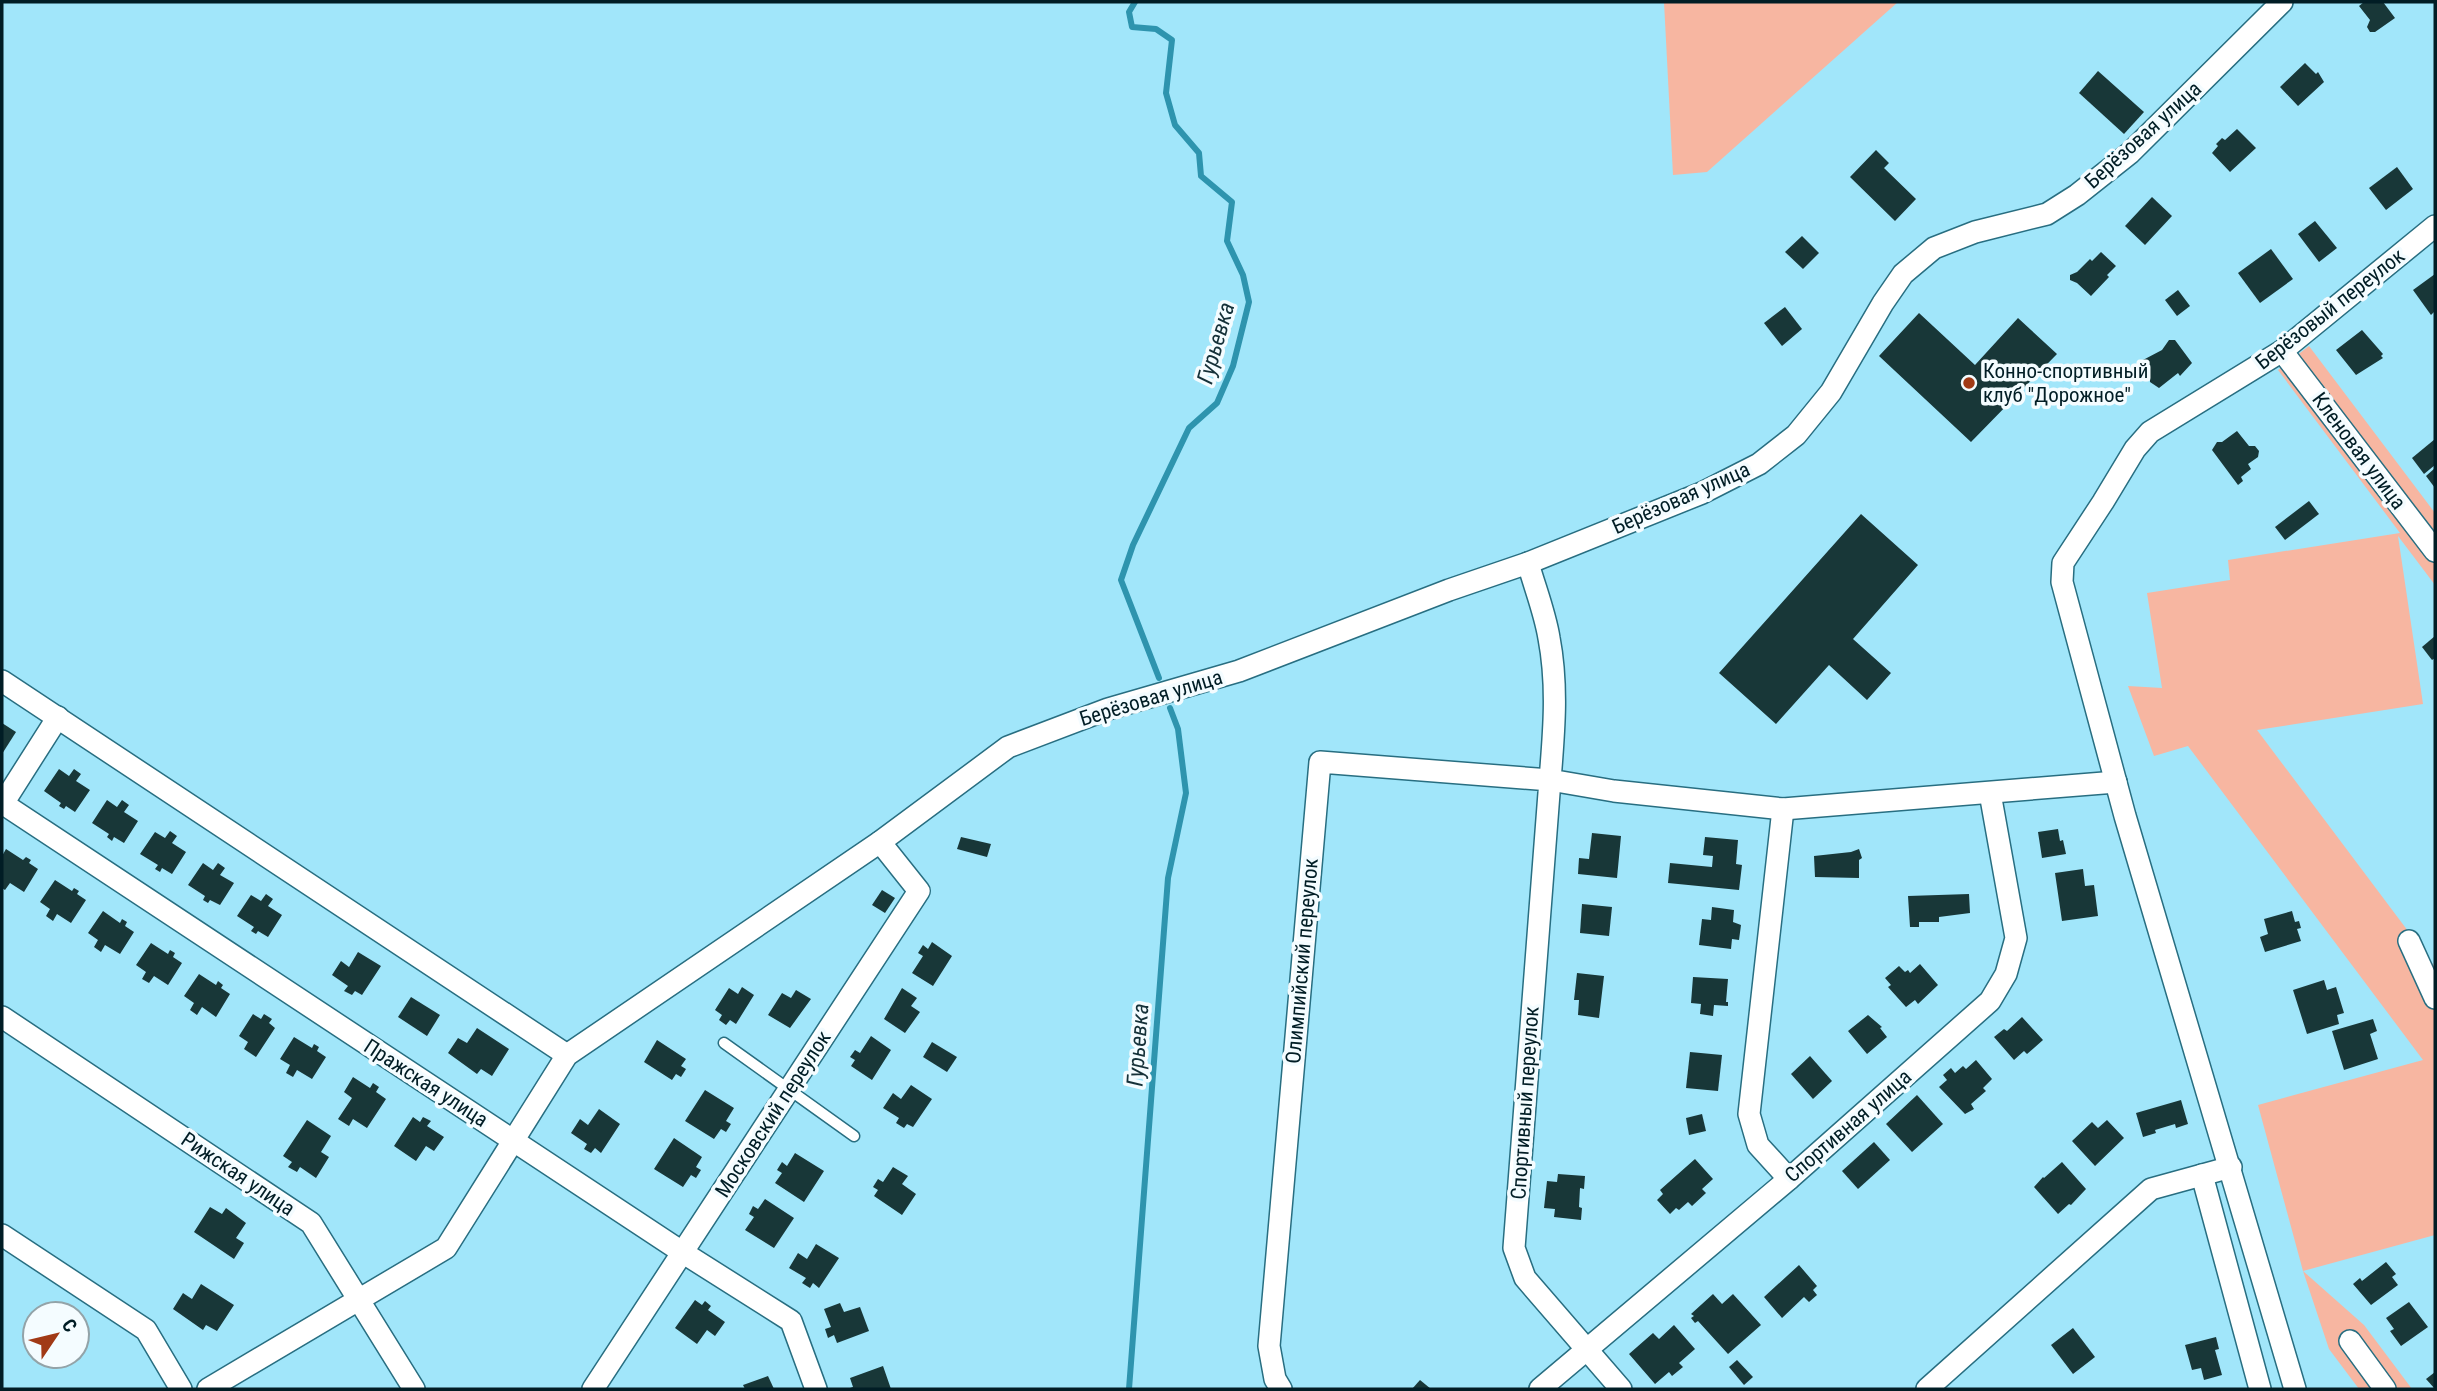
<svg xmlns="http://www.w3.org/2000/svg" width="2437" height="1391" font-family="'Roboto Condensed',sans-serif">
  <rect width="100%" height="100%" fill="#a1e6fa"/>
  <!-- green -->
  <g fill="#f7b6a1">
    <polygon points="1664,2 1898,2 1707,172 1673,175"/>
    <polygon points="2309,346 2435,513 2435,585 2398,536 2423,704 2257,730 2435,967 2435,1235 2303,1271 2364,1325 2412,1389 2359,1389 2329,1349 2303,1271 2258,1105 2423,1060 2188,746 2154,756 2128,686 2162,688 2147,593 2230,580 2228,560 2400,533 2278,370"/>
  </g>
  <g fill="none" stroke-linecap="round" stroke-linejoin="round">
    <!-- stream -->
    <g stroke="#2e94ae" stroke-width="6">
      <polyline points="1135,2 1129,12 1132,27 1156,29 1172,40 1166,93 1175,125 1199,153 1201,176 1232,202 1227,241 1243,275 1249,302 1233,366 1217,403 1189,428 1133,545 1121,580 1159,678"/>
      <polyline points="1129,1389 1168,878 1186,793 1178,729 1170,708"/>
    </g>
  </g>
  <!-- building -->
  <g fill="#183738">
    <polygon points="2364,2 2383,2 2395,18 2375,32 2370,32 2367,27 2370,20 2359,6"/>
    <polygon points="2305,63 2316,74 2318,72 2324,82 2298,106 2280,87"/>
    <polygon points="2098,71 2144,112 2124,134 2079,93"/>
    <polygon points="2237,129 2256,148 2230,172 2212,153 2218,146 2216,144 2222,138 2225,140"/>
    <polygon points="1876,150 1889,163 1884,168 1916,199 1895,221 1850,177"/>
    <polygon points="2397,167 2413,189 2386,210 2369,188"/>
    <polygon points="2152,197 2172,216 2145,245 2125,226"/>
    <polygon points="2315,221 2337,248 2319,262 2298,234"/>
    <polygon points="1802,236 1819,253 1803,269 1785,252"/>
    <polygon points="2271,249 2293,279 2260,303 2238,273"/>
    <polygon points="2101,252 2116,266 2107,275 2109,277 2091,296 2077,283 2070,280 2070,275 2077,272 2090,259 2092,261"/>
    <polygon points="2435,274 2435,311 2431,315 2413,290"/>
    <polygon points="2178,290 2190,306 2177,316 2165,300"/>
    <polygon points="1785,307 1802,329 1782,346 1764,323"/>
    <polygon points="1919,313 1975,365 2018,318 2057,354 1971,442 1879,356"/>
    <polygon points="2362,330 2383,354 2381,356 2383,358 2356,375 2336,350"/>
    <polygon points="2169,340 2175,340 2192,363 2180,376 2178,373 2159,388 2150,382 2150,377 2141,366 2143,360 2162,350"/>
    <polygon points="2237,431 2249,446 2255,446 2259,451 2258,457 2248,464 2251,469 2241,477 2243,481 2238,485 2212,450 2217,442 2222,442"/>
    <polygon points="2435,439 2435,465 2424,474 2412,458"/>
    <polygon points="2435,468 2435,488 2426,476"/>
    <polygon points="2309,501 2319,514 2285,540 2275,527"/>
    <polygon points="1861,514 1918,565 1853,639 1891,673 1867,700 1829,665 1776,724 1719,673"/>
    <polygon points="2435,636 2435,658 2432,660 2422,647"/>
    <polygon points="2,723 16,732 2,754"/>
    <polygon points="59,769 69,776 74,769 81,774 76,781 90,790 75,812 66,806 64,809 59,806 61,803 44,791"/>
    <polygon points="107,800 117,807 122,800 129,805 124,812 138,821 124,843 114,837 112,841 107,837 109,834 92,823"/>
    <polygon points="2058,829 2060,841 2063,840 2066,854 2042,858 2038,832"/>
    <polygon points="170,831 177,836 172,843 186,852 172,874 162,868 160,872 155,869 158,865 140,854 155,832 165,838"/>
    <polygon points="1592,833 1621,836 1617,878 1578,874 1579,858 1589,859"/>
    <polygon points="961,837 991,844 987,857 957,849"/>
    <polygon points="1705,837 1738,840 1736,864 1742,865 1739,890 1668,883 1670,863 1712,867 1713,856 1703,855"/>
    <polygon points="6,849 23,860 26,857 31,860 29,863 38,869 24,892 10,883 5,890 2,888 2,856"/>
    <polygon points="1859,849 1862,858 1859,860 1859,878 1815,877 1814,856 1851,852"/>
    <polygon points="203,863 213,870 218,863 225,868 220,875 234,883 220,905 210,900 208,903 203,900 205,896 188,885"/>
    <polygon points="2083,869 2085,886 2094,885 2098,916 2062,921 2055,873"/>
    <polygon points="55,880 72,891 74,888 79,891 77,894 86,900 71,923 57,914 53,921 46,916 50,909 40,902"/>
    <polygon points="882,890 895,898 885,913 872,905"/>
    <polygon points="266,894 273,899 268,906 282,915 268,937 258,931 256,934 251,931 254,927 237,916 251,895 261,901"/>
    <polygon points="1969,894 1970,913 1939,917 1939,922 1919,922 1919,927 1910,927 1908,896"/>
    <polygon points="1582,904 1612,907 1609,936 1580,933"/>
    <polygon points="1712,907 1734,910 1733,922 1741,925 1739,940 1732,939 1731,949 1699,945 1702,919 1711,920"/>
    <polygon points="103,911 120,923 122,919 127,922 125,926 134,932 120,954 105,945 101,952 94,947 98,940 88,933"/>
    <polygon points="2292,911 2295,922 2299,921 2301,928 2297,929 2301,941 2265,952 2260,937 2268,934 2264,919"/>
    <polygon points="932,942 952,956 933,986 912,973 923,956 918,953 923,945 928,949"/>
    <polygon points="151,943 168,954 170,950 175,953 173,957 182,963 168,985 154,976 149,983 142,979 146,972 136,965"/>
    <polygon points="358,952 381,966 362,995 355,991 352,995 344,991 348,986 332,975 341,961 349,967"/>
    <polygon points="1920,964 1938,985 1918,1004 1915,1000 1906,1007 1888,987 1891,985 1885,978 1899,966 1905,972 1908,970 1910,973"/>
    <polygon points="1577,973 1604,976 1599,1018 1578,1015 1579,1000 1574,1000"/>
    <polygon points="199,974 216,985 218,981 223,985 221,988 230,994 216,1017 202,1007 197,1015 190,1010 194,1003 184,996"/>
    <polygon points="1693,977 1728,979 1726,1002 1728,1002 1728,1006 1714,1005 1713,1016 1700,1014 1701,1004 1691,1003"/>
    <polygon points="2324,980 2327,990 2336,987 2344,1013 2337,1015 2339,1024 2307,1034 2293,990"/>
    <polygon points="742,987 754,995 736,1024 730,1020 726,1025 719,1020 722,1015 715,1010 729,988 738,994"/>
    <polygon points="902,988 917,998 911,1006 920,1012 905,1033 884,1019"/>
    <polygon points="796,990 811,999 790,1028 768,1015 782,993 791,998"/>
    <polygon points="411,997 440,1015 427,1036 398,1017"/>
    <polygon points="253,1014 261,1019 264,1014 272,1019 269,1023 275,1028 256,1057 244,1049 248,1042 239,1036"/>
    <polygon points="1868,1015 1882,1027 1880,1028 1887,1037 1867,1054 1848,1031"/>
    <polygon points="2022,1017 2043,1040 2027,1054 2024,1051 2014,1060 1994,1037 2004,1029 2007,1031"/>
    <polygon points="2373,1019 2377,1031 2370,1034 2378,1059 2344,1070 2332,1031"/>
    <polygon points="477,1028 509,1049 492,1076 481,1069 477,1074 448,1053 458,1038 467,1043"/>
    <polygon points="871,1036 891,1050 872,1080 851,1066 855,1060 850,1057 855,1050 860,1053"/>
    <polygon points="294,1037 312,1048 314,1044 319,1047 317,1051 326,1057 312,1079 297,1070 293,1077 286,1073 290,1065 280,1059"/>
    <polygon points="657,1040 686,1059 681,1066 686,1069 681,1077 676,1074 672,1080 644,1062"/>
    <polygon points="932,1042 957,1057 947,1072 923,1057"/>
    <polygon points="1690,1052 1722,1055 1718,1091 1686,1088"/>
    <polygon points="1810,1056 1832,1081 1813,1099 1791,1074"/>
    <polygon points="1976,1060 1992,1079 1983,1088 1986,1091 1971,1104 1974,1109 1965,1114 1939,1087 1947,1080 1943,1075 1951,1068 1955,1073 1963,1066 1966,1069"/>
    <polygon points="353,1077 370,1088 373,1083 379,1087 376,1092 386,1099 367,1128 353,1119 349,1126 338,1119 352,1098 344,1092"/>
    <polygon points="911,1085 932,1099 913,1127 907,1124 904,1128 896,1123 899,1118 883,1108 893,1093 901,1099"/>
    <polygon points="705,1090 734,1108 726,1121 731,1124 726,1132 721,1129 714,1139 685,1121"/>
    <polygon points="1917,1095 1943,1124 1912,1152 1886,1124"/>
    <polygon points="2181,1100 2188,1124 2176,1128 2175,1124 2155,1130 2156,1133 2143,1137 2136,1113"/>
    <polygon points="599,1109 620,1124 601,1153 595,1148 591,1153 584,1149 587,1144 571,1133 580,1119 588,1125"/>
    <polygon points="1702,1114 1706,1131 1689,1135 1686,1118"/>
    <polygon points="413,1117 420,1122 423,1117 431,1121 427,1126 444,1137 434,1151 426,1146 416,1161 394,1146"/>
    <polygon points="307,1120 331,1136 321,1152 329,1157 316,1178 300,1167 297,1172 288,1167 292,1162 283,1156"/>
    <polygon points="2107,1120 2124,1138 2095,1166 2072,1141 2092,1122 2098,1128"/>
    <polygon points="674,1138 702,1157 696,1167 701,1170 696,1178 691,1175 683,1187 654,1169"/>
    <polygon points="1874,1142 1890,1160 1858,1189 1842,1171"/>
    <polygon points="795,1153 824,1171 804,1202 775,1183 782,1173 777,1170 782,1162 787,1166"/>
    <polygon points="1695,1159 1713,1179 1702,1189 1706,1193 1692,1206 1688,1202 1679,1210 1676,1208 1670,1214 1657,1200 1663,1194 1660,1190"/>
    <polygon points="2062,1162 2086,1189 2071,1205 2069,1204 2058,1214 2034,1187 2043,1177 2044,1178"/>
    <polygon points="893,1167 908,1176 902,1184 916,1194 902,1215 874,1196 878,1190 873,1187 878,1179 883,1182"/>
    <polygon points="1558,1174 1585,1176 1584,1189 1580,1188 1579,1207 1582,1208 1581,1220 1554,1217 1555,1209 1544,1208 1547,1181 1557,1182"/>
    <polygon points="765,1199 794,1218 774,1248 745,1230 754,1217 749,1214 753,1206 758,1209"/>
    <polygon points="210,1207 222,1214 226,1208 246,1223 236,1238 244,1243 234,1259 194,1232"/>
    <polygon points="816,1244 839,1258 819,1288 813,1283 810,1288 802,1283 806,1278 789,1268 798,1253 807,1259"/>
    <polygon points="2386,1262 2396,1274 2392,1277 2398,1285 2371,1305 2353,1284 2360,1278 2362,1281"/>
    <polygon points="1799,1265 1817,1286 1813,1290 1817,1295 1809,1302 1804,1297 1782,1318 1764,1297"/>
    <polygon points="201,1284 234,1305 217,1331 206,1325 203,1330 173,1309 183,1293 192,1299"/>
    <polygon points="1713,1294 1722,1304 1733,1294 1761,1325 1728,1354 1698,1321 1695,1323 1691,1318 1694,1316 1691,1314"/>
    <polygon points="695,1300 702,1305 705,1301 711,1306 708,1310 725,1322 715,1336 707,1330 697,1344 675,1328"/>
    <polygon points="2409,1302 2428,1327 2401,1346 2390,1331 2394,1329 2386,1318"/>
    <polygon points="840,1303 844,1312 860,1307 869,1331 837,1343 834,1335 828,1338 825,1329 831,1327 824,1309"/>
    <polygon points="1674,1325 1695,1349 1679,1363 1683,1367 1672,1376 1669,1372 1655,1384 1629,1354 1653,1333 1659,1339"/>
    <polygon points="2073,1328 2095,1357 2073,1374 2051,1345"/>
    <polygon points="2216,1337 2219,1349 2215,1350 2222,1375 2204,1380 2201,1368 2192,1370 2185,1345"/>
    <polygon points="1737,1360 1753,1377 1744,1385 1729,1367"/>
    <polygon points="883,1366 891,1389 847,1389 853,1387 850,1378"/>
    <polygon points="2435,1372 2435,1389 2426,1379"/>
    <polygon points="768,1376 774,1389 745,1389 743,1385"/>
    <polygon points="1420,1380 1431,1389 1412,1389"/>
  </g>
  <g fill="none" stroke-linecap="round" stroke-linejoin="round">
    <!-- lane casing -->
    <g stroke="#286e81" stroke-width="13">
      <polyline id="lane" points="724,1043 854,1136"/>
    </g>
    <!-- street casing -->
    <g stroke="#286e81" stroke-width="24">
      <g id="street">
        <polyline points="2282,351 2435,551"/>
        <path d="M1528 563C1535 588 1545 613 1549 638 1558 685 1554 732 1550 780L1614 791 1783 809 2116 782"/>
        <polyline points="2,681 567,1055"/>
        <polyline points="2,803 682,1252 791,1321 816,1389"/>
        <polyline points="2,805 58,717"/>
        <polyline points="1783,809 1749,1114 1758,1145 1789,1179"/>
        <polyline points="2409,941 2435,998"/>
        <polyline points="2,1017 311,1223 414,1389"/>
        <polyline points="2202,1175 2260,1389"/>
        <polyline points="2,1235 146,1330 181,1389"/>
        <polyline points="2350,1341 2385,1389"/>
        <polyline points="208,1389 446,1248 567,1055 880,842 1008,747 1108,709 1239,671 1449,590 1528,563 1702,493 1759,464 1796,435 1831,392 1883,303 1903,274 1934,248 1975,232 2047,214 2077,195 2130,153 2282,2"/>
        <polyline points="593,1389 919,891 880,842"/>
        <polyline points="1281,1389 1275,1379 1269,1346 1320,762 1550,780 1514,1248 1525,1278 1621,1389"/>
        <polyline points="1540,1389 1789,1179 1990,1001 2006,974 2016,938 1990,793"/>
        <polyline points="1927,1389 2151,1189 2231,1167"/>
        <polyline points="2295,1389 2125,816 2062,582 2063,563 2103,502 2135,449 2150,432 2282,351 2435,226"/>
      </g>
    </g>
    <!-- lane -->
    <use href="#lane" stroke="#fff" stroke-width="10"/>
    <!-- street -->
    <use href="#street" stroke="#fff" stroke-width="21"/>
  </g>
  <!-- markers -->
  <circle fill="#a13a16" stroke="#f4fcff" stroke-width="2.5" cx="1969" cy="383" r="7"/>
  <g text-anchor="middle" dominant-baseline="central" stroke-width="7" stroke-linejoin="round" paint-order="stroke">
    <!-- street labels -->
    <g font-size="21" fill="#011d25" stroke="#f4fcff">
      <text transform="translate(2143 135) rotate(-42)">Берёзовая улица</text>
      <text transform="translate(2330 309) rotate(-38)">Берёзовый переулок</text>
      <text transform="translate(2359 451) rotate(53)">Кленовая улица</text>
      <text transform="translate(1681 498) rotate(-24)">Берёзовая улица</text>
      <text transform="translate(1151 698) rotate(-17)">Берёзовая улица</text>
      <text transform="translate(1302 961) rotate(-85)">Олимпийский переулок</text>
      <text transform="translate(426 1083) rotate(33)">Пражская улица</text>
      <text transform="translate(1525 1103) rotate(-86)">Спортивный переулок</text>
      <text transform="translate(773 1114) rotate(-57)">Московский переулок</text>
      <text transform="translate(1848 1126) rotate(-41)">Спортивная улица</text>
      <text transform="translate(238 1174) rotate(34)">Рижская улица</text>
    </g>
    <!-- poi labels -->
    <g font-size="21" fill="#011d25" stroke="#f4fcff" text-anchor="start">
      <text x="1983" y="371">Конно-спортивный<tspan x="1983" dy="24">клуб "Дорожное"</tspan></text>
    </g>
    <!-- water labels -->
    <g font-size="23" font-style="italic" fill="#153139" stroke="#f4fcff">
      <text transform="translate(1216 343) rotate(-74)">Гурьевка</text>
      <text transform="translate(1138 1045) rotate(-86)">Гурьевка</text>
    </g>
  </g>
  <!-- border -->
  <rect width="2437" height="1391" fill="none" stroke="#011d25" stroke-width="7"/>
  <!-- north arrow -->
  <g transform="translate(56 1335) rotate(55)"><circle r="33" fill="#f4fcff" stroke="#93a3a8" stroke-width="2"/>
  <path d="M0-5L12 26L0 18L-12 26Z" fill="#a13a16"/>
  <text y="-10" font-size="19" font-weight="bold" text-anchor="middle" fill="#011d25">С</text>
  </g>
</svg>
